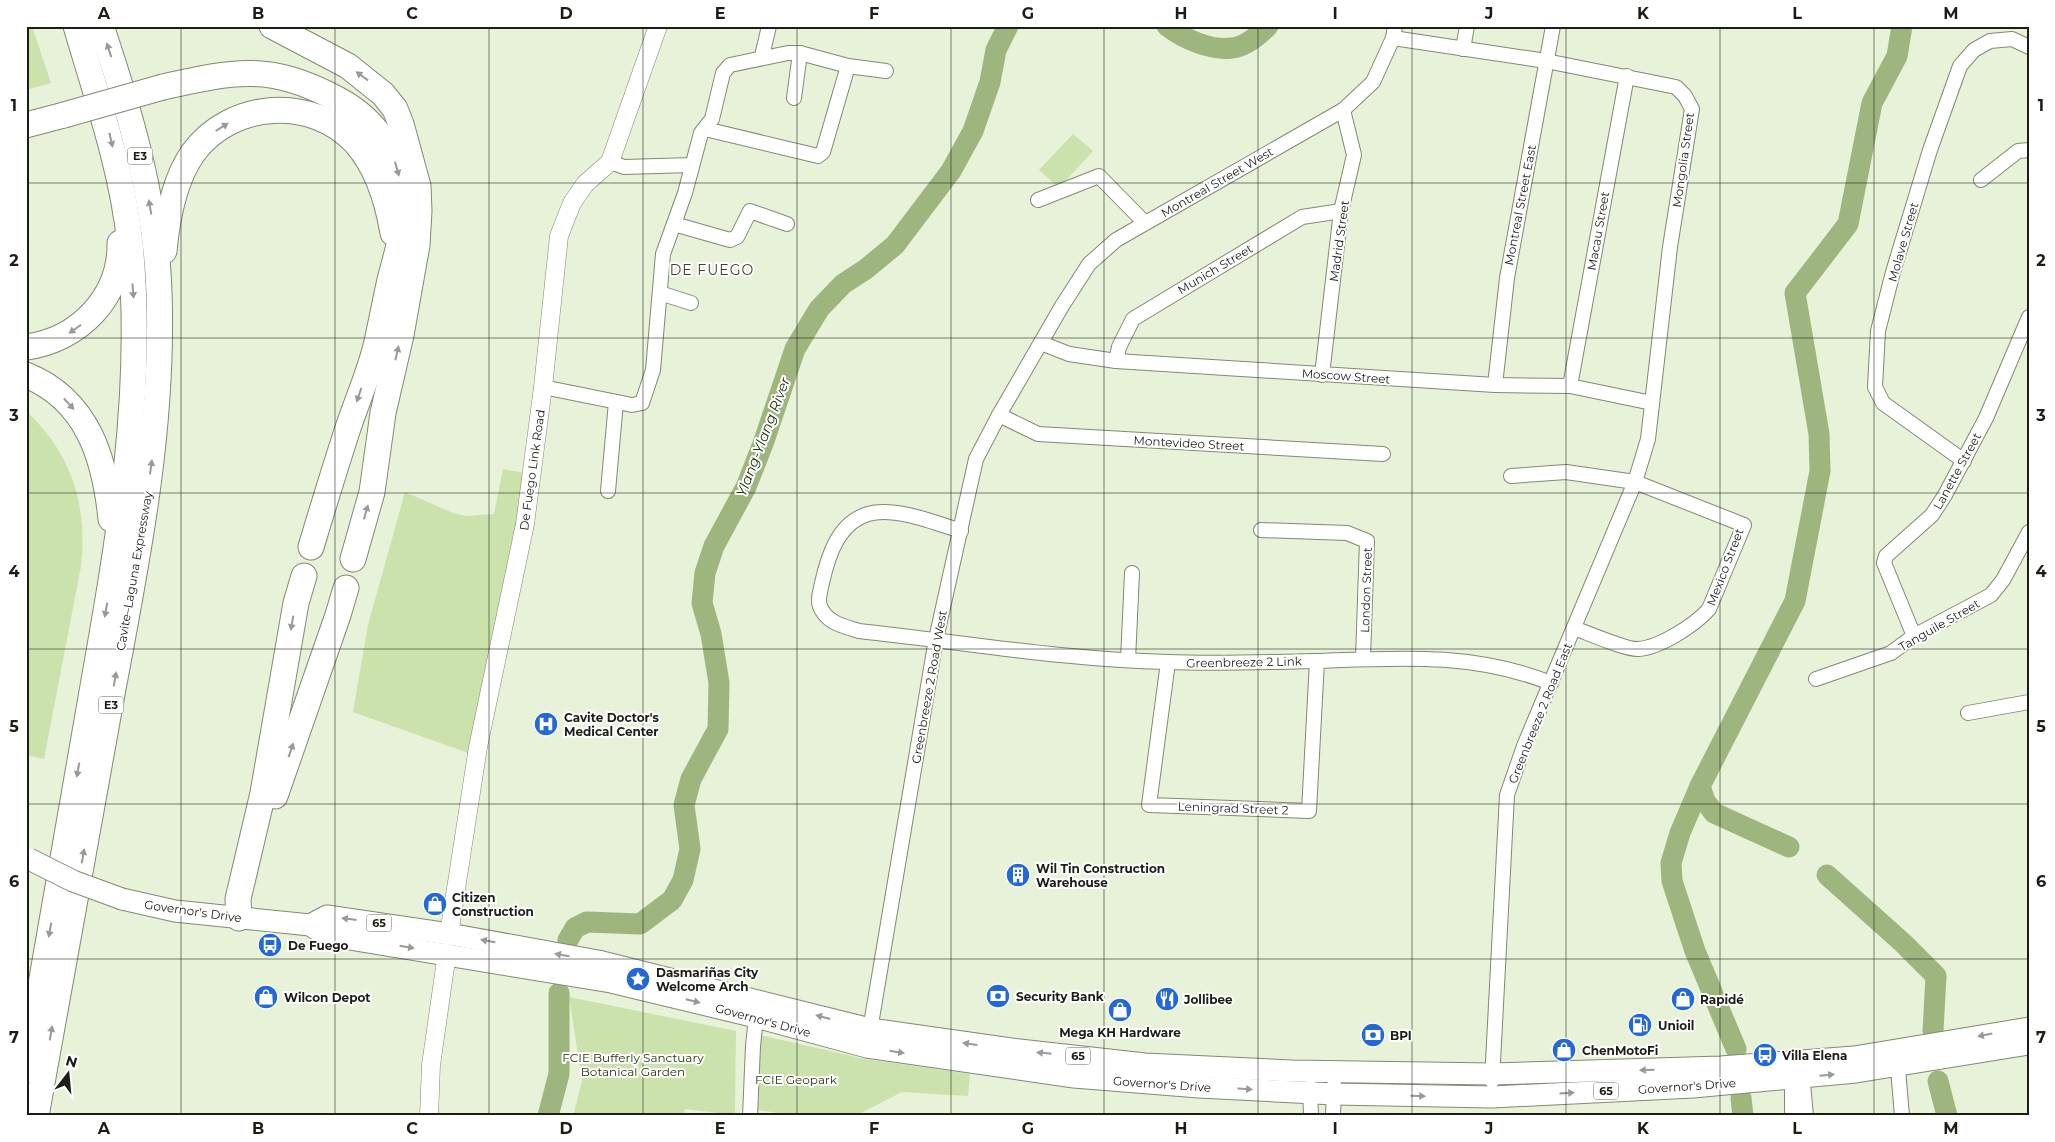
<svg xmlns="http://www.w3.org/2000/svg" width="2055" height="1142" font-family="Montserrat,sans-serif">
  <rect width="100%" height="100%" fill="#e7f2d8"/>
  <!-- green -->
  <g fill="#cce2ad">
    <polygon points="26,26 32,26 51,83 26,90"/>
    <polygon points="1073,134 1093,151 1059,188 1039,170"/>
    <path d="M26 411C71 452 88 506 81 566L44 759 26 755Z"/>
    <polygon points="503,469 530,474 471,754 353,712 368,625 405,492 453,513 466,516 494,514"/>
    <polygon points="569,997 736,1031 735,1115 685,1109 684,1116 573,1116 582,1081"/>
    <polygon points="760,1035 865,1059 970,1074 968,1096 902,1092 855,1116 797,1116 758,1110"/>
  </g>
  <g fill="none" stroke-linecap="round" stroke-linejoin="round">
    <!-- river -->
    <g stroke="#9fb57e" stroke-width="21">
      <path d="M1167 26C1184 39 1211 51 1232 48 1245 47 1260 34 1268 26"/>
      <polyline points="1700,786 1705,801 1714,813 1789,847"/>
      <polyline points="1827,875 1903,943 1936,976 1933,1031"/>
      <polyline points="568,940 575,928 587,922 640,924 672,900 683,880 690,849 684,805 691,779 718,729 719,683 711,634 702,603 705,573 714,546 746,487 764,441 795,349 819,309 843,284 866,269 895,245 951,171 973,131 990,82 996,50 1008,26"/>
      <polyline points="1736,1049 1695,951 1672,881 1671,863 1680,833 1700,786 1795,601 1820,471 1819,434 1795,293 1848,224 1872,103 1897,56 1902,26"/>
      <polyline points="1938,1081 1947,1116"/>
      <polyline points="1741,1098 1743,1116"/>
      <polyline points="548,1116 559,1074 559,993"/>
    </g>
    <!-- minor casing -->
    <g stroke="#808a72" stroke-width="16">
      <g id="minor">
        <polyline points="1393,38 1546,61 1676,87 1685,96 1692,109 1670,247 1648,439 1635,482 1524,746 1507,795 1492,1081"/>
        <polyline points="1463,49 1467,26"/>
        <polyline points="762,56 769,26"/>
        <polyline points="848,66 886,71"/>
        <polyline points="794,98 800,53"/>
        <polyline points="610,162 624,167 692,165"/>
        <polyline points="1981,180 2018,151 2029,150"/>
        <polyline points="1038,200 1099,176 1145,223"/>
        <polyline points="674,224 730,240 737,237 750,211 787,224"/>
        <polyline points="660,293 691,303"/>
        <polyline points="1041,343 1069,354 1116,361 1495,385 1570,386 1652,403"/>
        <polyline points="1116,361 1119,347 1133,319 1302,217 1341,211"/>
        <polyline points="1322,375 1341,211 1354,155 1343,110"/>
        <polyline points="1495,385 1507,278 1553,26"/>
        <polyline points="1570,386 1627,76"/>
        <polyline points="543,387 632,405 642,403 653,370 663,254 685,193 701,133 712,119 723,73 730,65 788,53 800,53 848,66 823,152 818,156 705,129"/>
        <polyline points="999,415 1038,434 1383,454"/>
        <polyline points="1964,461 1883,403 1875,387 1878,331 1893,272 1930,150 1960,66 1974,50 1990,41 2012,39 2029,47"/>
        <path d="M1511 476 1566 472 1635 482 1744 525 1709 609C1695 625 1659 648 1638 649 1627 650 1588 633 1574 628"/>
        <polyline points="608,491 616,402"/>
        <polyline points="1261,530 1347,533 1367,541 1363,658"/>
        <path d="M961 531C936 523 894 506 868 514 838 523 828 556 822 583 820 593 816 603 823 612 831 624 846 627 859 631 962 642 1065 660 1168 662 1217 664 1267 662 1316 661 1398 658 1472 652 1551 683"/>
        <polyline points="1914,636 1884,563 1886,556 1932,515 1945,495 1986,418 2029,317"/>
        <polyline points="1128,660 1132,573"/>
        <polyline points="1168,662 1149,805 1309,811 1317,661"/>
        <polyline points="1816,679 1891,653 1914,636 1991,595 2003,580 2029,532"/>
        <polyline points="1968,713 2029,702"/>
        <polyline points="869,1036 936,639 976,459 999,415 1062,306 1089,264 1116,240 1343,110 1373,82 1393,38 1395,26"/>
        <polyline points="1897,1057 1902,1116"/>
        <polyline points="1797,1071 1797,1078 1803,1084 1806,1116"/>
        <polyline points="1310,1087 1311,1116"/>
        <polyline points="750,1116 753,1046 756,1017"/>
        <polyline points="1333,1116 1334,1085"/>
        <polyline points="1792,1116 1792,1085 1797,1078"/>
      </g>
    </g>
    <!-- tertiary casing -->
    <g stroke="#808a72" stroke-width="19">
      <g id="tertiary">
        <polyline points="449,934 478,747 525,524 543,387 559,236 572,203 585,184 610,162 658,26"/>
        <polyline points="429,1116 431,1065 447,953"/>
      </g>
    </g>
    <!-- primary casing -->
    <g stroke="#808a72" stroke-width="23">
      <g id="primary">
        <polyline points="122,899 175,911 310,925 325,935 611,982 756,1017 867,1047 1074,1077 1199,1087 1334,1094 1492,1097 1693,1087 1856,1072 2029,1044"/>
        <polyline points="310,925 327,916 449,934 598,961 870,1029 1011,1049 1145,1064 1292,1071 1492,1074 1721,1067 1854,1057 2029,1028"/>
      </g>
    </g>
    <!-- motorway casing -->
    <g stroke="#808a72" stroke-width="27">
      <g id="motorway">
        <polyline points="272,26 348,66 383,94 395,109 401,124 418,186 419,211 417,245 401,335 383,413 372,492 353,559"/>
        <path d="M163 87C235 71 269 63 337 99 379 121 401 159 403 206 405 230 396 256 390 280 385 302 381 324 376 346 369 374 357 401 348 428 335 468 323 507 311 547"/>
        <polyline points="26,125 64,115"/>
        <path d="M164 251C167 219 174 180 193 153 231 101 312 95 356 143 377 167 388 203 393 233"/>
        <path d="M26 347C79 340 121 297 120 243"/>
        <path d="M26 375C88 400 105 459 111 519"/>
        <polyline points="275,796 338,615 346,588"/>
        <polyline points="239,918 238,899 263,793 296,603 304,576"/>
        <path d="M26 1070C48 944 70 818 92 692 118 544 145 394 130 243 122 168 97 98 76 26"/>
        <path d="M36 1116C61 975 87 835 112 694 137 561 164 428 159 292 156 200 130 112 101 26"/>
      </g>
    </g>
    <!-- minor -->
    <use href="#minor" stroke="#fff" stroke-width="14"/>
    <!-- tertiary -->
    <use href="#tertiary" stroke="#fff" stroke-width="18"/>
    <!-- primary -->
    <use href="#primary" stroke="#fff" stroke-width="21"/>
    <!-- motorway -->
    <use href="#motorway" stroke="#fff" stroke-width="25"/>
    <!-- primary-bridge casing -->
    <g stroke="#808a72" stroke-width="23" stroke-linecap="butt">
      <polyline id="primary-bridge" points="29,859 73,881 122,899"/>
    </g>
    <!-- motorway-bridge casing -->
    <g stroke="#808a72" stroke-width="27" stroke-linecap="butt">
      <polyline id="motorway-bridge" points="64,115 163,87"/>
    </g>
    <!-- primary-bridge -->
    <use href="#primary-bridge" stroke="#fff" stroke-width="21"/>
    <!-- motorway-bridge -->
    <use href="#motorway-bridge" stroke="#fff" stroke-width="25"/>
  </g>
  <!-- one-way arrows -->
  <defs><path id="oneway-solid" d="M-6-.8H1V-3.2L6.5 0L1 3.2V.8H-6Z" transform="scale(1.25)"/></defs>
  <g fill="#989a96">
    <use href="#oneway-solid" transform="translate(109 50) rotate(-108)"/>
    <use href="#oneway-solid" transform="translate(362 76) rotate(-144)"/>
    <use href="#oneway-solid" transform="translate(222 127) rotate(-32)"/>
    <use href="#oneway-solid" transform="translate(111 140) rotate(77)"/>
    <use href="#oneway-solid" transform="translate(397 169) rotate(74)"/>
    <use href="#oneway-solid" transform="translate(150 207) rotate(-100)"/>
    <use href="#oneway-solid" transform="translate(133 291) rotate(86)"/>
    <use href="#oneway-solid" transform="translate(75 329) rotate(145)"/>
    <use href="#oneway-solid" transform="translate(397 353) rotate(-77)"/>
    <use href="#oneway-solid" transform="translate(359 395) rotate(109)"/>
    <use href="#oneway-solid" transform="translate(69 404) rotate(47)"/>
    <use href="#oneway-solid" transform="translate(151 467) rotate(-82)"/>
    <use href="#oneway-solid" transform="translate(366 512) rotate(-74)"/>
    <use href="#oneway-solid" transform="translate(106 610) rotate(100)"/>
    <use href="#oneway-solid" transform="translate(292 623) rotate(100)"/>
    <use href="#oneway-solid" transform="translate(115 679) rotate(-80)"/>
    <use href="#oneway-solid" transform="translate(291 750) rotate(-71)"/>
    <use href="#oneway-solid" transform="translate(78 770) rotate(100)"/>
    <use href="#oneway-solid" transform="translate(83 856) rotate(-80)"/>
    <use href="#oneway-solid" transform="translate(349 919) rotate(-173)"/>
    <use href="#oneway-solid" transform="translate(50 930) rotate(100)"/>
    <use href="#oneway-solid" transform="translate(488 941) rotate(-170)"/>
    <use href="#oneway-solid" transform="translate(407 947) rotate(9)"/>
    <use href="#oneway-solid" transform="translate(562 955) rotate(-170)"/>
    <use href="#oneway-solid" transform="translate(693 1001) rotate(14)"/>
    <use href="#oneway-solid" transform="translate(823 1017) rotate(-165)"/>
    <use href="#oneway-solid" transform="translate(51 1033) rotate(-80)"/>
    <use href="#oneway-solid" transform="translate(1985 1035) rotate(169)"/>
    <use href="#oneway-solid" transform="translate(970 1044) rotate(-172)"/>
    <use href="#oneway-solid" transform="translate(897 1052) rotate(9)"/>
    <use href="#oneway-solid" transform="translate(1044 1053) rotate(-174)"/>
    <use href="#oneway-solid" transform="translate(1647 1070) rotate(178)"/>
    <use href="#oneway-solid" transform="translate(1827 1075) rotate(-5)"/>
    <use href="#oneway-solid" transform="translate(1245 1089) rotate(3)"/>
    <use href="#oneway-solid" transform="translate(1567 1093) rotate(-3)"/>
    <use href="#oneway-solid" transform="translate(1418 1096) rotate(1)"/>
  </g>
  <!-- grid -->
  <path fill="none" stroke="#1a1e15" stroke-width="1" stroke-opacity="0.55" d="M181 26V1116M335 26V1116M489 26V1116M643 26V1116M797 26V1116M951 26V1116M1104 26V1116M1258 26V1116M1412 26V1116M1566 26V1116M1720 26V1116M1874 26V1116M26 183H2029M26 338H2029M26 493H2029M26 649H2029M26 804H2029M26 959H2029"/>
  <!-- icons -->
  <defs>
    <g id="hospital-disc" transform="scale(1.25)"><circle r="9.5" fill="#2368d4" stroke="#fff"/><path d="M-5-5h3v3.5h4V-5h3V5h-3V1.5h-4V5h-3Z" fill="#fff"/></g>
    <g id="building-disc" transform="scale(1.25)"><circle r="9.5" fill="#2368d4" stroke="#fff"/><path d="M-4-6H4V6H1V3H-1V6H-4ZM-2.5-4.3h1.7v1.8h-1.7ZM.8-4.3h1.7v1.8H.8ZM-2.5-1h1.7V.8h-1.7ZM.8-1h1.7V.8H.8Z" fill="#fff"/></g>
    <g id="shop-disc" transform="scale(1.25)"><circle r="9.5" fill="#2368d4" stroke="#fff"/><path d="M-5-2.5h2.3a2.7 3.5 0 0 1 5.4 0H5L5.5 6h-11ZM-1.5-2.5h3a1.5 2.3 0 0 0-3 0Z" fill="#fff"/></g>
    <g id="bus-disc" transform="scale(1.25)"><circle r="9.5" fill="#2368d4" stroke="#fff"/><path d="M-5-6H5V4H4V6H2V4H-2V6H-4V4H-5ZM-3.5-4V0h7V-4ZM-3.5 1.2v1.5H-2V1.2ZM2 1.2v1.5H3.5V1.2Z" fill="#fff"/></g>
    <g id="sight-disc" transform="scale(1.25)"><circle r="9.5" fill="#2368d4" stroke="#fff"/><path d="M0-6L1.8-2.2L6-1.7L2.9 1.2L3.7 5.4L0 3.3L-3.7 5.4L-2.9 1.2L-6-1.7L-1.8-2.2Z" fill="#fff"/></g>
    <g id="bank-disc" transform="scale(1.25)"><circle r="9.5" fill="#2368d4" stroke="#fff"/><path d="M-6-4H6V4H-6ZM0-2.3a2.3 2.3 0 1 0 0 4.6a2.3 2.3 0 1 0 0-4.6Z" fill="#fff"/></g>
    <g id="restaurant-disc" transform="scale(1.25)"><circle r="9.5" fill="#2368d4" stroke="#fff"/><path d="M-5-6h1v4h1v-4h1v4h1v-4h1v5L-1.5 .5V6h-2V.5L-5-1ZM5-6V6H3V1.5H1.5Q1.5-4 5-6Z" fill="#fff"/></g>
    <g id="fuel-disc" transform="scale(1.25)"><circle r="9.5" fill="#2368d4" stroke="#fff"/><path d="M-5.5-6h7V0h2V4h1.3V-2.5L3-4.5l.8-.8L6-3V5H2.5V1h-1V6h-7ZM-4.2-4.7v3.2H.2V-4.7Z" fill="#fff"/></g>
  </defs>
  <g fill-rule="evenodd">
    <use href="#hospital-disc" x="546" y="724"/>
    <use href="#building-disc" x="1018" y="875"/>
    <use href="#shop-disc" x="435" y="904"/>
    <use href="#bus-disc" x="270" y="945"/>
    <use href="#sight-disc" x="638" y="979"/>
    <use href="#bank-disc" x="998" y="996"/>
    <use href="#shop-disc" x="266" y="997"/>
    <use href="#restaurant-disc" x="1167" y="999"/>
    <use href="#shop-disc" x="1683" y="999"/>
    <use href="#shop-disc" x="1120" y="1010"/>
    <use href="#fuel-disc" x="1640" y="1025"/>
    <use href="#bank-disc" x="1373" y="1035"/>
    <use href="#shop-disc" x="1564" y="1050"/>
    <use href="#bus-disc" x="1765" y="1055"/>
  </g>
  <g text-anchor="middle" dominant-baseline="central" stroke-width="4" stroke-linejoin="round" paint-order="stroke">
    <!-- shield labels -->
    <g fill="#fff" stroke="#5f625b" stroke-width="1">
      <rect x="127.5" y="147.5" width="25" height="17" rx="4"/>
      <rect x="98.5" y="696.5" width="25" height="17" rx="4"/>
      <rect x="366.5" y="914.5" width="25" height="17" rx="4"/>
      <rect x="1065.5" y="1047.5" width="25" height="17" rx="4"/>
      <rect x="1593.5" y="1082.5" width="25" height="17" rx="4"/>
    </g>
    <g font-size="11" font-weight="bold" fill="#1a1e15">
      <text x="140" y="156">E3</text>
      <text x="111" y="705">E3</text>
      <text x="379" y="923">65</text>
      <text x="1078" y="1056">65</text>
      <text x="1606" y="1091">65</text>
    </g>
    <!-- street labels -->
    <g font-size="12" fill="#1a1e15" stroke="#fff">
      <text transform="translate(1683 160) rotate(-82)">Mongolia Street</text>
      <text transform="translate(1217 182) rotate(-30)">Montreal Street West</text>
      <text transform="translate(1520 205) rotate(-79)">Montreal Street East</text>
      <text transform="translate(1598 231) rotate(-80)">Macau Street</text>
      <text transform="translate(1339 241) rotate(-82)">Madrid Street</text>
      <text transform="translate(1903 242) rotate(-74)">Molave Street</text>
      <text transform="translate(1215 269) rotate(-31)">Munich Street</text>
      <text transform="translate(1346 376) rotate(4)">Moscow Street</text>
      <text transform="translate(1189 443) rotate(3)">Montevideo Street</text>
      <text transform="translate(532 470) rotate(-82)">De Fuego Link Road</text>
      <text transform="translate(1957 471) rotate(-61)">Lanette Street</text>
      <text transform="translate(1725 567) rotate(-69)">Mexico Street</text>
      <text transform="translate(134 571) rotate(-80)">Cavite–Laguna Expressway</text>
      <text transform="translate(1366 590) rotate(-88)">London Street</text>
      <text transform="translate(1939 625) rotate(-30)">Tanguile Street</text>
      <text transform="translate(1244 662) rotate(-1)">Greenbreeze 2 Link</text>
      <text transform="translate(929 687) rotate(-80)">Greenbreeze 2 Road West</text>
      <text transform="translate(1540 713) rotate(-68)">Greenbreeze 2 Road East</text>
      <text transform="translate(1233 808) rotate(2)">Leningrad Street 2</text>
      <text transform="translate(193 911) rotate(8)">Governor's Drive</text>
      <text transform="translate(763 1020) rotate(15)">Governor's Drive</text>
      <text transform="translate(1162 1084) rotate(4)">Governor's Drive</text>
      <text transform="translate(1687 1086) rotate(-4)">Governor's Drive</text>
    </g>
    <!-- poi labels -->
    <g font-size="12" font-weight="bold" fill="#1a1e15" stroke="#fff" text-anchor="start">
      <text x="564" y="717">Cavite Doctor's<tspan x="564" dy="14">Medical Center</tspan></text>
      <text x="1036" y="868">Wil Tin Construction<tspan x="1036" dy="14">Warehouse</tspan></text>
      <text x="452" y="897">Citizen<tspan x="452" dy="14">Construction</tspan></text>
      <text x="288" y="945">De Fuego</text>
      <text x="656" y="972">Dasmariñas City<tspan x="656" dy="14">Welcome Arch</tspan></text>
      <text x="1016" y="996">Security Bank</text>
      <text x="284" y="997">Wilcon Depot</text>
      <text x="1184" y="999">Jollibee</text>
      <text x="1700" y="999">Rapidé</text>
      <text x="1658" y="1025">Unioil</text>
      <text x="1120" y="1032" text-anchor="middle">Mega KH Hardware</text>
      <text x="1390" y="1035">BPI</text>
      <text x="1582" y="1050">ChenMotoFi</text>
      <text x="1782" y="1055">Villa Elena</text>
    </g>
    <!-- park labels -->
    <g font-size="12" fill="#27350c" stroke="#fff">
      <text x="633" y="1057">FCIE Bufferly Sanctuary<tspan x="633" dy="14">Botanical Garden</tspan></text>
      <text x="796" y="1079">FCIE Geopark</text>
    </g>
    <!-- neighbourhood labels -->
    <g font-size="14" letter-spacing="1" fill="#3a422d" stroke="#fff">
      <text x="712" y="270">DE FUEGO</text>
    </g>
    <!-- water labels -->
    <g font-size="14" font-style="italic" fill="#243208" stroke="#fff">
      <text transform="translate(763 437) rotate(-69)">Ylang-Ylang River</text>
    </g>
  </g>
  <!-- border -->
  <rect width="2055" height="1142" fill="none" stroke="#ffffff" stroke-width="55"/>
  <!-- north arrow -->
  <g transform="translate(68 1074) rotate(16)" stroke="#ffffff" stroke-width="4" paint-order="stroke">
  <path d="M0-4L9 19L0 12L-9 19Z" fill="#1a1e15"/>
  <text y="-8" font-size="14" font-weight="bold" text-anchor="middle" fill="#1a1e15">N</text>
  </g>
  <rect x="28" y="28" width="2000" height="1086" fill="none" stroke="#1a1e15" stroke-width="2"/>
  <g font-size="16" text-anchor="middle" font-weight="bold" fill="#1a1e15">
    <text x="104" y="19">A</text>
    <text x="258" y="19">B</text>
    <text x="412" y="19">C</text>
    <text x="566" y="19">D</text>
    <text x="720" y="19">E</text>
    <text x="874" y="19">F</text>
    <text x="1028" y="19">G</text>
    <text x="1181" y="19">H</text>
    <text x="1335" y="19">I</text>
    <text x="1489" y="19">J</text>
    <text x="1643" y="19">K</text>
    <text x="1797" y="19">L</text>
    <text x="1951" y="19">M</text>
    <text x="14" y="111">1</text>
    <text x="2041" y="111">1</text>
    <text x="14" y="266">2</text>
    <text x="2041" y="266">2</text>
    <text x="14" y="421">3</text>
    <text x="2041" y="421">3</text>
    <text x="14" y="577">4</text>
    <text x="2041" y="577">4</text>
    <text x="14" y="732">5</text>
    <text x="2041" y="732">5</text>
    <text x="14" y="887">6</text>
    <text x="2041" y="887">6</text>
    <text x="14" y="1043">7</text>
    <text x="2041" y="1043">7</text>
    <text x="104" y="1134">A</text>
    <text x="258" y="1134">B</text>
    <text x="412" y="1134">C</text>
    <text x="566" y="1134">D</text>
    <text x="720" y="1134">E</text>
    <text x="874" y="1134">F</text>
    <text x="1028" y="1134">G</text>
    <text x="1181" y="1134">H</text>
    <text x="1335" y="1134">I</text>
    <text x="1489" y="1134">J</text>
    <text x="1643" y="1134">K</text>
    <text x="1797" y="1134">L</text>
    <text x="1951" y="1134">M</text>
  </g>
</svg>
